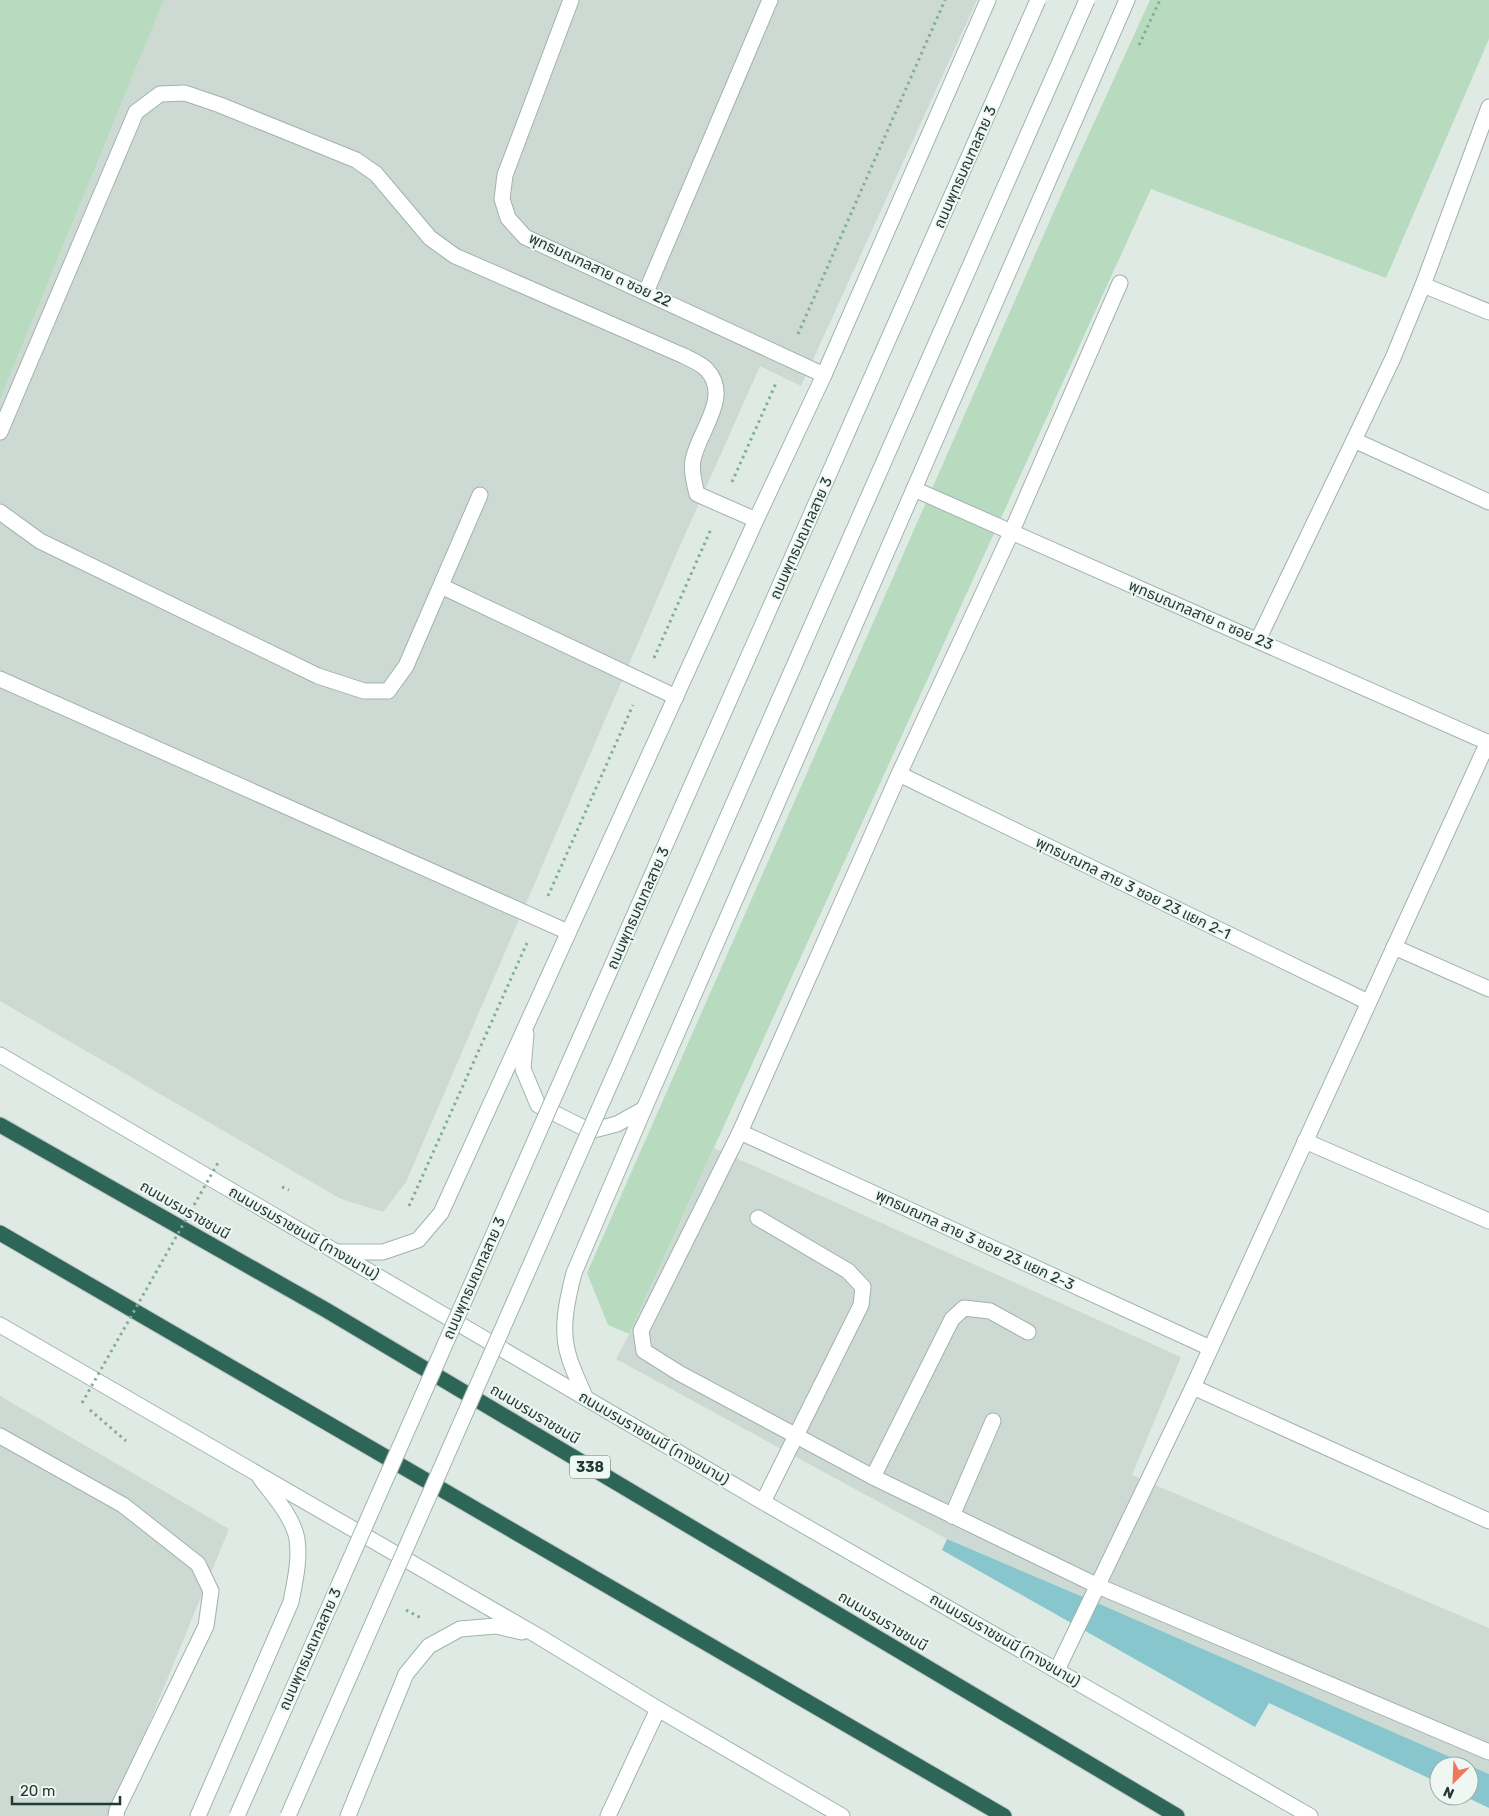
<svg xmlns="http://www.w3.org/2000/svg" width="1489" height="1816" font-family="Rubik,'Noto Sans Thai',sans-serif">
  <rect width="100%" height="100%" fill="#dfeae5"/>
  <!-- built -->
  <g fill="#cddad4">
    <polygon points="164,0 977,0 801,386 760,366 676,555 406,1182 383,1212 341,1199 0,1001 0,400"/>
    <polygon points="714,1148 1181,1357 1132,1475 1489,1628 1489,1774 1102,1605 947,1539 616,1359 629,1334"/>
    <polygon points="0,1396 229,1529 111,1816 0,1816"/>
  </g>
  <!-- green -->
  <g fill="#b8dbc0">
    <polygon points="0,0 164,0 0,400"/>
    <polygon points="1150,0 1489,0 1489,39 1386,278 1151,189 629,1334 608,1325 587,1273 1070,175"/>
  </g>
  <!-- water -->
  <polygon fill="#88c6ce" points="947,1539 1102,1605 1489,1774 1489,1808 1464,1796 1469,1796 1469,1766 1439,1766 1439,1783 1269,1703 1255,1727 942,1550"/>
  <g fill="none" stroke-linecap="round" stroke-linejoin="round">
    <!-- lane casing -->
    <g stroke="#a2b2ac" stroke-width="17">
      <g id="lane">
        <path d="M0 432 136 112 160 94 185 93 220 105 356 160 376 174 430 238 455 256 684 356C692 360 702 364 707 370 732 397 698 432 693 460 691 471 694 483 697 494L756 520"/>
        <polyline points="0,512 40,541 318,676 364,691 388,691 406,666 480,495"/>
        <polyline points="441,586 676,697"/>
        <polyline points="758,1218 848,1271 863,1287 861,1305 763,1502"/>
        <polyline points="0,1436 123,1505 198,1564 211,1591 206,1626 117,1810 116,1816"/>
      </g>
    </g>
    <!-- street casing -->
    <g stroke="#a2b2ac" stroke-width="17">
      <g id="street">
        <polyline points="571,0 505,175 502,199 508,218 525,237 824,375"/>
        <polyline points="1120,283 1011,533 899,774 740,1132 641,1331 644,1351 679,1373 873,1477 1098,1586 1489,1752"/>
        <polyline points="1423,285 1489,107"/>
        <polyline points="646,292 770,0"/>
        <polyline points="1489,312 1423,285 1393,358 1354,440 1489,502"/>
        <polyline points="914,489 1489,743"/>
        <polyline points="1258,640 1354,440"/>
        <polyline points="0,679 568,932"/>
        <polyline points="899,774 1368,1002"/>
        <polyline points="1394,947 1489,989"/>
        <polyline points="740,1132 1210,1348"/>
        <polyline points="1305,1141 1489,1221"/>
        <polyline points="1193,1387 1489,1521"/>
        <polyline points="873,1477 952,1319 964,1308 990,1311 1028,1332"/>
        <polyline points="952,1516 993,1421"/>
        <polyline points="1057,1670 1193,1387 1488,742"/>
        <polyline points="608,1816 658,1709"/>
      </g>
    </g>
    <!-- secondary casing -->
    <g stroke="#9fb5ac" stroke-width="17">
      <g id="secondary">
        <polyline points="526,1034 523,1069 538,1105 590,1131 617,1124 644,1109"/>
        <polyline points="0,1055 763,1502 1310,1816"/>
        <polyline points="339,1252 383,1252 418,1240 441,1213 756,520 824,375 988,0"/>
        <polyline points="0,1325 538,1636 658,1709 842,1816"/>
        <path d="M585 1397C580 1384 573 1371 569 1357 560 1330 567 1300 574 1273L644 1109 1127 0"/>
        <path d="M198 1816 291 1602C295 1581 300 1560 297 1539 293 1517 273 1495 260 1478"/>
        <polyline points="348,1816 406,1674 429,1646 460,1629 496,1626 522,1632"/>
      </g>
    </g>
    <!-- highway casing -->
    <g stroke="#bcc4c2" stroke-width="17">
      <g id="highway">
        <polyline points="0,1125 326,1310 1177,1816"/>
        <polyline points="0,1233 1004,1816"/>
      </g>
    </g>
    <!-- path -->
    <g stroke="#80ad9d" stroke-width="3" stroke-dasharray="2.5 4" stroke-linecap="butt">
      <polyline points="1139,45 1160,0"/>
      <polyline points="798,334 945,0"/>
      <polyline points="732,482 777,381"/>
      <polyline points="654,658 711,529"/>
      <polyline points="548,896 633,705"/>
      <polyline points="282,1187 289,1190"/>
      <polyline points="409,1206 527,943"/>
      <polyline points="90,1410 126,1441"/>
      <polyline points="406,1610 421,1618"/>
    </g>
    <!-- lane -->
    <use href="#lane" stroke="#fff" stroke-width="15"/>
    <!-- street -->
    <use href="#street" stroke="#fff" stroke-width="15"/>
    <!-- secondary -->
    <use href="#secondary" stroke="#fff" stroke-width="15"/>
    <!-- highway -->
    <use href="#highway" stroke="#2d6557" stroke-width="15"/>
    <!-- secondary-bridge casing -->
    <g stroke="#9fb5ac" stroke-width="17" stroke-linecap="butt">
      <g id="secondary-bridge">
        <polyline points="237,1816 1038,0"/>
        <polyline points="288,1816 1087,0"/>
      </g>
    </g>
    <!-- path-bridge -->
    <polyline stroke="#80ad9d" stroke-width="3" stroke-dasharray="2.5 4" stroke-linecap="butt" points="82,1403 219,1161"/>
    <!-- secondary-bridge -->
    <use href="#secondary-bridge" stroke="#fff" stroke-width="15"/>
  </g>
  <g text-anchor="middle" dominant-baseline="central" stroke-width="4" stroke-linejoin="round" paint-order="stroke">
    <!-- shield labels -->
    <rect fill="#eff7f3" stroke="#5f736c" stroke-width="1" x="570" y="1455.5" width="40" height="23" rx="4"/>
    <g font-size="14" font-weight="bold" fill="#213a32">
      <text x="590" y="1467">338</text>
    </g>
    <!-- street labels -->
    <g font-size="15" fill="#213a32" stroke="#eff7f3">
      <text transform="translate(965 167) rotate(-66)">ถนนพุทธมณฑลสาย 3</text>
      <text transform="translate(600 270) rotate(25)">พุทธมณฑลสาย ๓ ซอย 22</text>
      <text transform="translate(801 538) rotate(-66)">ถนนพุทธมณฑลสาย 3</text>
      <text transform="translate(1201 615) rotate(23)">พุทธมณฑลสาย ๓ ซอย 23</text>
      <text transform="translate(1133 888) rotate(26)">พุทธมณฑล สาย 3 ซอย 23 แยก 2-1</text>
      <text transform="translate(638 908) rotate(-66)">ถนนพุทธมณฑลสาย 3</text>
      <text transform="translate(185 1210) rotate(30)">ถนนบรมราชชนนี</text>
      <text transform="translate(304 1233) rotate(30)">ถนนบรมราชชนนี (ทางขนาน)</text>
      <text transform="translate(975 1240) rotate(25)">พุทธมณฑล สาย 3 ซอย 23 แยก 2-3</text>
      <text transform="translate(474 1278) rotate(-66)">ถนนพุทธมณฑลสาย 3</text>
      <text transform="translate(535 1414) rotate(31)">ถนนบรมราชชนนี</text>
      <text transform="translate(654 1438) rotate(30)">ถนนบรมราชชนนี (ทางขนาน)</text>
      <text transform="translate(883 1621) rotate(31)">ถนนบรมราชชนนี</text>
      <text transform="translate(1005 1640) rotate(30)">ถนนบรมราชชนนี (ทางขนาน)</text>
      <text transform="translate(310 1649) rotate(-66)">ถนนพุทธมณฑลสาย 3</text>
    </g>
  </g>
  <!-- north arrow -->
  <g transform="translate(1454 1781) rotate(204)"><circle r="24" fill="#eff7f3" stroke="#9daba6"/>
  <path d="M0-4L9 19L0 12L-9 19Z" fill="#ee7859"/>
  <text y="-8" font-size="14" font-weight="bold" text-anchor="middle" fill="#213a32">N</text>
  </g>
  <!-- scale -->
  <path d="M12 1796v8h108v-8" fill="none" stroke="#213a32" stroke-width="2.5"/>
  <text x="20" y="1796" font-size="15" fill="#213a32" stroke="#eff7f3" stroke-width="4" paint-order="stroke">20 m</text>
</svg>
